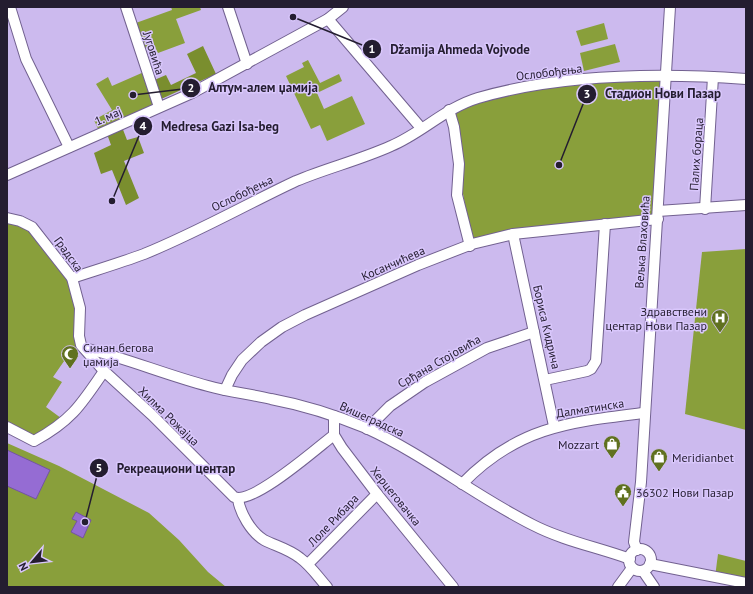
<svg xmlns="http://www.w3.org/2000/svg" width="753" height="594" font-family="'PT Sans',sans-serif">
  <rect width="100%" height="100%" fill="#ccbaee"/>
  <!-- green -->
  <g fill="#899f3b">
    <polygon points="171,7 200,7 201,10 176,19 185,43 158,53 154,45 142,49 133,24 172,10"/>
    <polygon points="604,23 608,39 581,46 576,31"/>
    <polygon points="615,44 620,62 584,71 580,53"/>
    <polygon points="308,60 320,83 339,74 342,81 317,93 324,109 352,96 365,124 327,141 320,125 311,129 286,76 304,67 302,63"/>
    <polygon points="144,72 154,104 99,131 94,120 112,110 96,84 108,77 112,86"/>
    <polygon points="665,77 658,219 472,244 448,110 506,91"/>
    <polygon points="7,218 20,221 68,273 84,348 69,354 53,377 62,382 46,407 65,421 34,441 7,422"/>
    <polygon points="746,249 746,430 685,414 702,252"/>
    <polygon points="7,443 59,466 149,513 179,540 208,572 226,587 7,587"/>
    <polygon points="718,554 746,561 746,583 715,577"/>
  </g>
  <!-- forest -->
  <g fill="#7a8e2e">
    <polygon points="203,46 216,74 159,100 152,81 166,75 171,85 196,73 187,54"/>
    <polygon points="122,127 127,140 138,137 144,153 124,161 139,198 126,205 112,170 101,174 94,153 111,145 107,134"/>
  </g>
  <!-- water -->
  <g fill="#956cd3" stroke="#7354a2">
    <polygon points="7,450 50,470 36,499 7,486"/>
    <polygon points="76,512 91,520 83,538 71,532 77,521 72,519"/>
  </g>
  <g fill="none" stroke-linecap="round" stroke-linejoin="round">
    <!-- minor casing -->
    <g stroke="#726190" stroke-width="12">
      <g id="minor">
        <polyline points="10,7 26,59 69,147"/>
        <polyline points="126,7 159,107"/>
        <polyline points="228,7 247,64"/>
        <polyline points="328,19 421,128"/>
        <polyline points="449,110 454,127 459,164 457,195 470,246"/>
        <polyline points="7,175 192,93 328,19 343,7"/>
        <polyline points="705,209 713,77"/>
        <polyline points="658,211 746,205"/>
        <path d="M7 218 20 221 32 227 72 278 80 308 79 336 81 345 104 371 152 415 234 497C253 505 317 448 334 435"/>
        <polyline points="513,234 554,426"/>
        <path d="M72 278C96 270 120 263 144 254 196 233 245 205 296 181 327 168 360 160 391 146 422 133 445 108 478 98 561 74 661 73 746 79"/>
        <path d="M84 348C126 358 166 375 208 386 229 392 250 394 271 399 303 405 335 415 366 428 425 455 475 496 533 525 564 541 597 547 630 559"/>
        <polyline points="545,380 587,371 591,369 596,361 605,224"/>
        <polyline points="225,390 232,375 242,360 261,342 282,327 305,315 418,265 472,244 513,234 658,219"/>
        <polyline points="334,416 334,435 342,448 377,494 453,587"/>
        <path d="M7 427 34 441C71 421 81 405 104 371"/>
        <polyline points="367,429 390,406 425,382 487,348 534,332"/>
        <path d="M462 484C517 427 569 422 643 413"/>
        <path d="M238 499C240 513 251 532 264 540 276 546 289 549 300 558 311 566 318 577 327 587"/>
        <circle cx="640" cy="560" r="11"/>
        <polyline points="637,550 634,542 641,482 670,7"/>
        <polyline points="308,564 377,494"/>
        <polyline points="650,564 746,583"/>
        <polyline points="643,571 654,587"/>
        <polyline points="618,587 632,568"/>
      </g>
    </g>
    <!-- minor -->
    <use href="#minor" stroke="#fff" stroke-width="10"/>
  </g>
  <!-- icons -->
  <defs>
    <g id="hospital-pin" transform="scale(0.9)"><path d="M0 17L-7.5 6A9.5 9.5 0 1 1 7.5 6Z" fill="#60711f" stroke="#d9c7fc"/><path d="M-5-5h3v3.5h4V-5h3V5h-3V1.5h-4V5h-3Z" fill="#fff"/></g>
    <g id="mosque-pin" transform="scale(0.9)"><path d="M0 17L-7.5 6A9.5 9.5 0 1 1 7.5 6Z" fill="#60711f" stroke="#d9c7fc"/><path d="M3.5-4.9A6 6 0 1 0 3.5 4.9A5 5 0 1 1 3.5-4.9Z" fill="#fff"/></g>
    <g id="shop-pin" transform="scale(0.9)"><path d="M0 17L-7.5 6A9.5 9.5 0 1 1 7.5 6Z" fill="#60711f" stroke="#d9c7fc"/><path d="M-5-2.5h2.3a2.7 3.5 0 0 1 5.4 0H5L5.5 6h-11ZM-1.5-2.5h3a1.5 2.3 0 0 0-3 0Z" fill="#fff"/></g>
    <g id="civic-pin" transform="scale(0.9)"><path d="M0 17L-7.5 6A9.5 9.5 0 1 1 7.5 6Z" fill="#60711f" stroke="#d9c7fc"/><path d="M-.6-6.5H3V-4.5H.6V-3L4-1V1h2V6H-6V1h2V-1L-.6-3ZM-1.2 2.5V6h2.4V2.5Z" fill="#fff"/></g>
  </defs>
  <g fill-rule="evenodd">
    <use href="#hospital-pin" x="720" y="318"/>
    <use href="#mosque-pin" x="70" y="354"/>
    <use href="#shop-pin" x="612" y="444"/>
    <use href="#shop-pin" x="659" y="457"/>
    <use href="#civic-pin" x="623" y="492"/>
  </g>
  <g text-anchor="middle" dominant-baseline="central" stroke-width="3" stroke-linejoin="round" paint-order="stroke">
    <!-- street labels -->
    <g font-size="12" fill="#241d30" stroke="#d9c7fc">
      <text transform="translate(154 53) rotate(72)">Југовића</text>
      <text transform="translate(549 72) rotate(-7)">Ослобођења</text>
      <text transform="translate(108 116) rotate(-24)">1. мај</text>
      <text transform="translate(696 154) rotate(-86)">Палих бораца</text>
      <text transform="translate(242 193) rotate(-26)">Ослобођења</text>
      <text transform="translate(642 242) rotate(-86)">Вељка Влаховића</text>
      <text transform="translate(69 254) rotate(54)">Градска</text>
      <text transform="translate(393 263) rotate(-24)">Косанчићева</text>
      <text transform="translate(547 327) rotate(77)">Бориса Кидрича</text>
      <text transform="translate(439 361) rotate(-30)">Срђана Стојовића</text>
      <text transform="translate(590 408) rotate(-9)">Далматинска</text>
      <text transform="translate(169 416) rotate(44)">Хилма Рожајца</text>
      <text transform="translate(372 419) rotate(24)">Вишеградска</text>
      <text transform="translate(396 496) rotate(51)">Херцеговачка</text>
      <text transform="translate(333 520) rotate(-46)">Лоле Рибара</text>
    </g>
    <!-- poi labels -->
    <g font-size="12" fill="#241d30" stroke="#d9c7fc" text-anchor="start">
      <text x="707" y="311" text-anchor="end">Здравствени<tspan x="707" dy="14">центар Нови Пазар</tspan></text>
      <text x="83" y="347">Синан бегова<tspan x="83" dy="14">џамија</tspan></text>
      <text x="599" y="444" text-anchor="end">Mozzart</text>
      <text x="672" y="457">Meridianbet</text>
      <text x="636" y="492">36302 Нови Пазар</text>
    </g>
  </g>
  <!-- callouts -->
  <path fill="none" stroke="#241d30" stroke-width="1.5" d="M293 17L372 49M133 95L191 88M559 165L587 94M112 201L143 126M85 522L99 468"/>
  <g fill="#241d30" stroke="#d9c7fc" stroke-width="1.5">
    <circle cx="293" cy="17" r="4"/>
    <circle cx="133" cy="95" r="4"/>
    <circle cx="559" cy="165" r="4"/>
    <circle cx="112" cy="201" r="4"/>
    <circle cx="85" cy="522" r="4"/>
    <circle cx="372" cy="49" r="10"/>
    <circle cx="191" cy="88" r="10"/>
    <circle cx="587" cy="94" r="10"/>
    <circle cx="143" cy="126" r="10"/>
    <circle cx="99" cy="468" r="10"/>
  </g>
  <g font-size="12" text-anchor="middle" font-weight="bold" fill="#fff">
    <text x="372" y="53">1</text>
    <text x="191" y="92">2</text>
    <text x="587" y="98">3</text>
    <text x="143" y="130">4</text>
    <text x="99" y="472">5</text>
  </g>
  <g font-size="13" text-anchor="middle" font-weight="bold" fill="#241d30" stroke="#d9c7fc" stroke-width="3" stroke-linejoin="round" paint-order="stroke">
    <text x="460" y="54">Džamija Ahmeda Vojvode</text>
    <text x="263" y="92">Алтум-алем џамија</text>
    <text x="663" y="98">Стадион Нови Пазар</text>
    <text x="220" y="131">Medresa Gazi Isa-beg</text>
    <text x="176" y="473">Рекреациони центар</text>
  </g>
  <!-- border -->
  <rect width="753" height="594" fill="none" stroke="#241d30" stroke-width="16"/>
  <!-- north arrow -->
  <g transform="translate(32 562) rotate(242)" stroke="#d9c7fc" stroke-width="3" paint-order="stroke">
  <path d="M0-3L7 15L0 10L-7 15Z" fill="#241d30"/>
  <text y="-6" font-size="11" font-weight="bold" text-anchor="middle" fill="#241d30">N</text>
  </g>
</svg>
